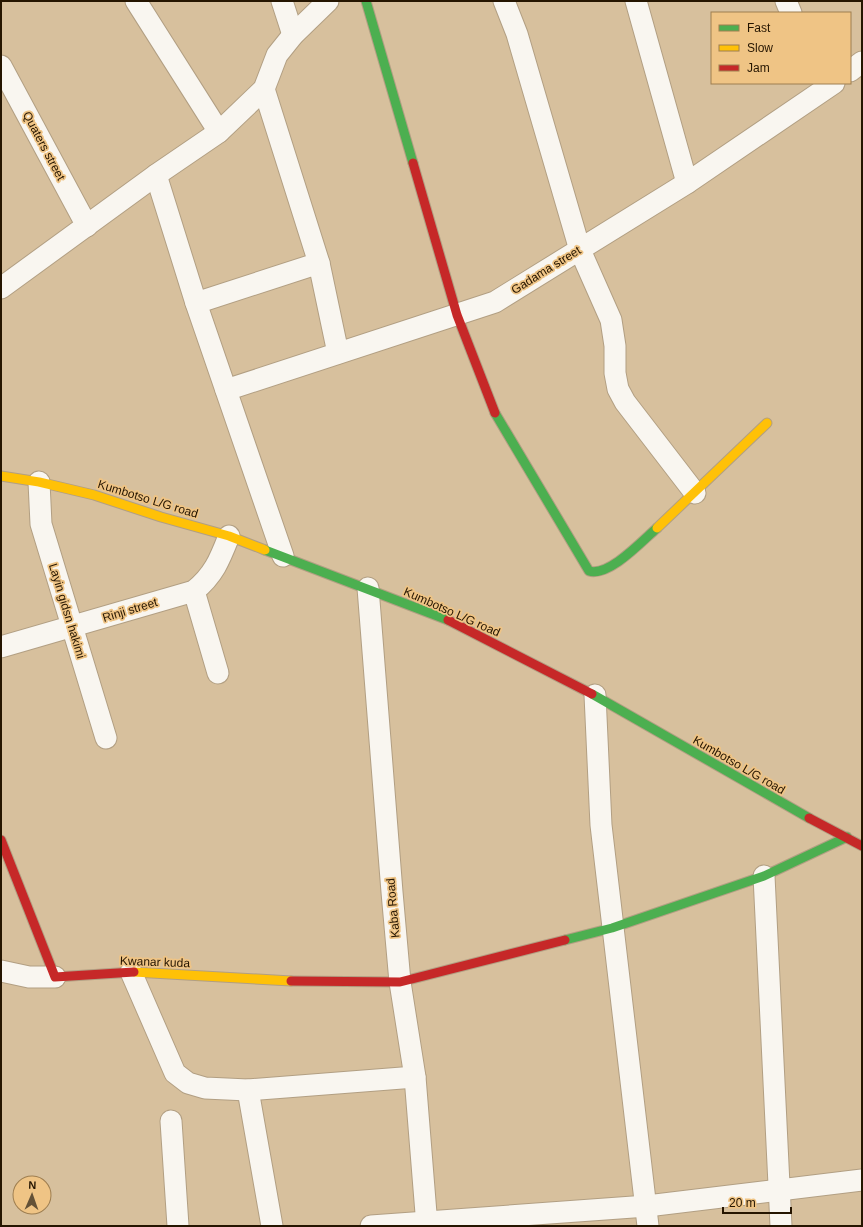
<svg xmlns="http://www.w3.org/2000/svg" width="863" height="1227" font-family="Arial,sans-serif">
  <rect width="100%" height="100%" fill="#d7c09d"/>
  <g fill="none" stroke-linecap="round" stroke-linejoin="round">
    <!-- street casing -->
    <g stroke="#b29f83" stroke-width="23">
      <g id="street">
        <polyline points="136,1 219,132"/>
        <polyline points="282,1 293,35"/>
        <polyline points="504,1 517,34 580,250 611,320 615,346 615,373 618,389 625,402 695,493"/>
        <polyline points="636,1 687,183"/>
        <polyline points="786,1 791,13"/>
        <polyline points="1,66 87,226"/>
        <polyline points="850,71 862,62"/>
        <polyline points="264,89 319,263 338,353"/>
        <polyline points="156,175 196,303 283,556"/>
        <polyline points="1,288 156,175 219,132 264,89 277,55 293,35 328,1"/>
        <polyline points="196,303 319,263"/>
        <polyline points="226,390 495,302 687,183 834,83"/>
        <polyline points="39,482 41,524 106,738"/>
        <polyline points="368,588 392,892 400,982 415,1077 427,1226"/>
        <polyline points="194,591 218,673"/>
        <path d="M1 647 194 591C214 575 220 559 229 536"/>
        <polyline points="595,695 601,825 648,1226"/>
        <polyline points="764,876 781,1226"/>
        <polyline points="1,971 29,977 55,977"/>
        <polyline points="131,972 175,1073 188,1083 205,1088 248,1090 415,1077"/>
        <polyline points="248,1090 272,1226"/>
        <polyline points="171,1121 178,1226"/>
        <polyline points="371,1226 647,1206 862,1180"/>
      </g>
    </g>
    <!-- fast casing -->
    <g stroke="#b29f83" stroke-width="11">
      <g id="fast">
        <polyline points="366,1 413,163"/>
        <path d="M495 413 589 571C609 577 642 541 657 528"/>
        <polyline points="265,550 448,620"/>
        <polyline points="592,694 809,818"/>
        <polyline points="565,940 612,928 764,876 847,837"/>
      </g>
    </g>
    <!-- slow casing -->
    <g stroke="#b29f83" stroke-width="11">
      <g id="slow">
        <polyline points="1,476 39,482 94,495 161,517 229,536 265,550"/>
        <polyline points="657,528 767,423"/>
        <polyline points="134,972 291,981"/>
      </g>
    </g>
    <!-- jam casing -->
    <g stroke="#b29f83" stroke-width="11">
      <g id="jam">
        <polyline points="413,163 457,315 495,413"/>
        <polyline points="448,620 592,694"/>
        <polyline points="809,818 862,846"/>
        <polyline points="1,840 55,977 134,972"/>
        <polyline points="291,981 400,982 565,940"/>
      </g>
    </g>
    <!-- street -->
    <use href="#street" stroke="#f9f6f0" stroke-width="21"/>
    <!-- fast -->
    <use href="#fast" stroke="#4caf50" stroke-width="9"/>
    <!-- slow -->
    <use href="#slow" stroke="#ffc107" stroke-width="9"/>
    <!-- jam -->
    <use href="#jam" stroke="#c62828" stroke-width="9"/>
  </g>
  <g text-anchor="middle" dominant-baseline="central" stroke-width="3.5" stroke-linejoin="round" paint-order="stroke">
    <!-- street labels -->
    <g font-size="12" fill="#251500" stroke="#efc485">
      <text transform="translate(44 146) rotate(62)">Quaters street</text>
      <text transform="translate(546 270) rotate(-32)">Gadama street</text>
      <text transform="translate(148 499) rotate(17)">Kumbotso L/G road</text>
      <text transform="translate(130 610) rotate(-17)">Rinji street</text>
      <text transform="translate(67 611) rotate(73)">Layin gidsn hakimi</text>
      <text transform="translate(452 612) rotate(24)">Kumbotso L/G road</text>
      <text transform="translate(739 765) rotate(30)">Kumbotso L/G road</text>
      <text transform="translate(393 908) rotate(-95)">Kaba Road</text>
      <text transform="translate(155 962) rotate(2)">Kwanar kuda</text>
    </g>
  </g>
  <!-- border -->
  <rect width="863" height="1227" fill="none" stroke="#251500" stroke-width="4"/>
  <!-- legend -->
  <rect x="711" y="12" width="140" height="72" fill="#efc485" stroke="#9e7e50"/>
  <rect x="719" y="25" width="20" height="6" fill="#4caf50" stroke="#9e7e50"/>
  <text x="747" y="32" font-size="12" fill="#251500">Fast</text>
  <rect x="719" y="45" width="20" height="6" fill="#ffc107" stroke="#9e7e50"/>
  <text x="747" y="52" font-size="12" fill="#251500">Slow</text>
  <rect x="719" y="65" width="20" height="6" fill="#c62828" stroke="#9e7e50"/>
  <text x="747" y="72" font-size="12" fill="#251500">Jam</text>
  <!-- north arrow -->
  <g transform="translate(32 1195) rotate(2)"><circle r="19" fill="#efc485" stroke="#9e7e50"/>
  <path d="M0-3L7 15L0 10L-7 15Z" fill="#635137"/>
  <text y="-6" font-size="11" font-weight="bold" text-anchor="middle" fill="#251500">N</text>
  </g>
  <!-- scale -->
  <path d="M723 1207v6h68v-6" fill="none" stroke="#251500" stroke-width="2"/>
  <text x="729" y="1207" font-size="12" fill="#251500" stroke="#efc485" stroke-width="3" paint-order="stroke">20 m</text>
</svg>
